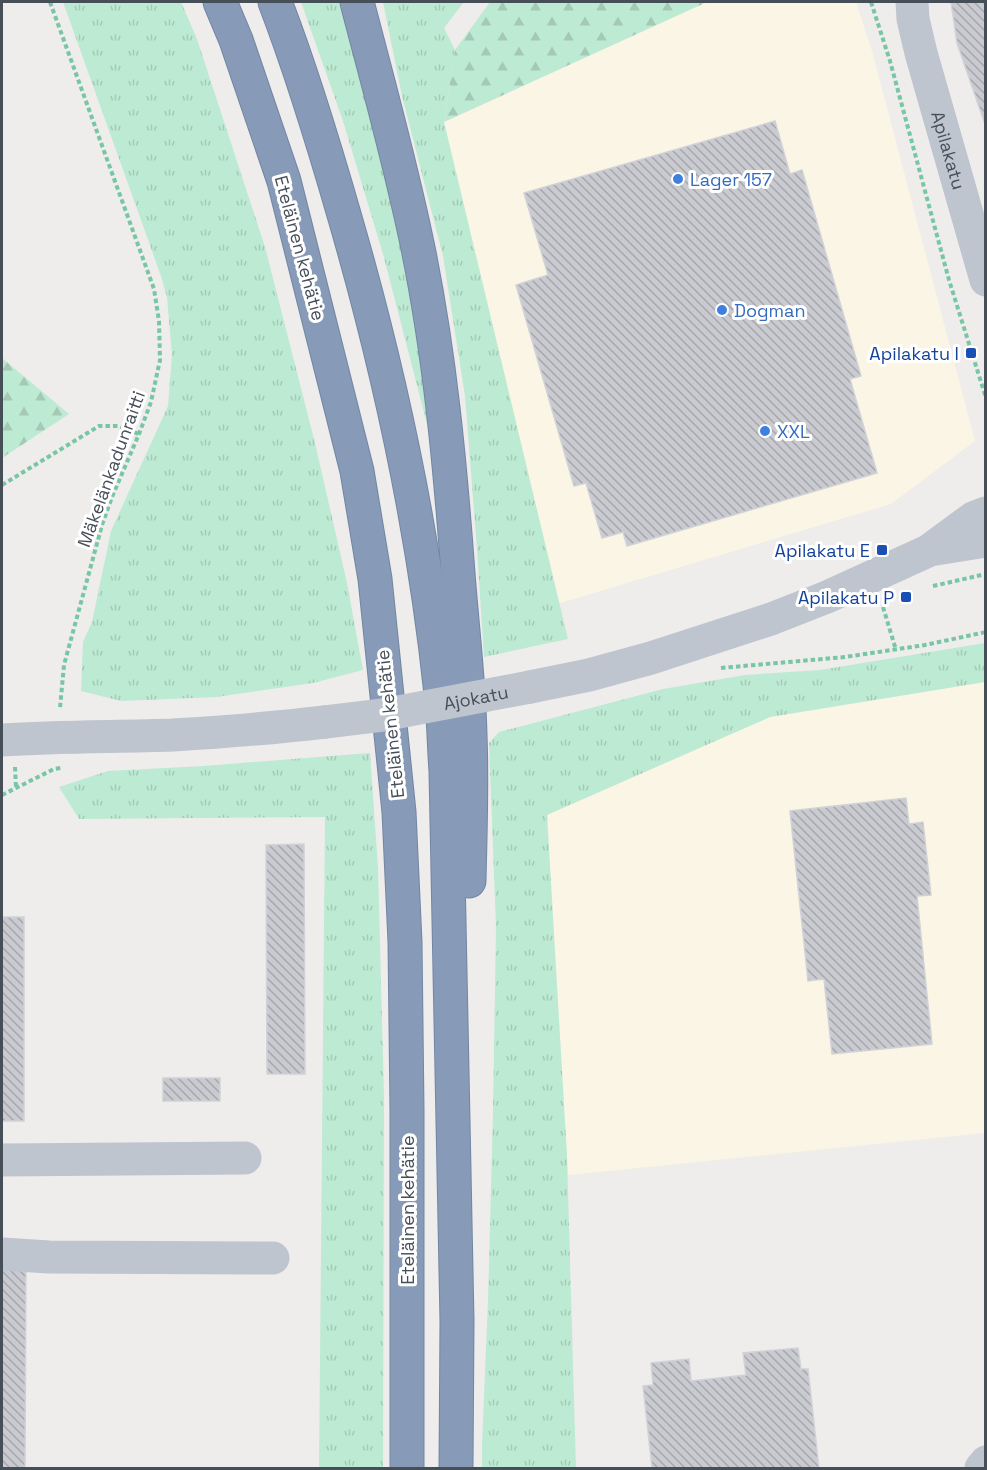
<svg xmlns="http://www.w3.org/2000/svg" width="987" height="1470" font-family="'Space Grotesk',sans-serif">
  <defs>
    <pattern id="grass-tufts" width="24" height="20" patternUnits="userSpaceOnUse" patternTransform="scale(1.5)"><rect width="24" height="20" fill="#bdead2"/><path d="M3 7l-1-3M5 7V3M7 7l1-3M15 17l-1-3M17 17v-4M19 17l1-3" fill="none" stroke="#a4cab6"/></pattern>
    <pattern id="forest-firs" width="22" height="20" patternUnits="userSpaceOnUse" patternTransform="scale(1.5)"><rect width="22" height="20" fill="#bdead2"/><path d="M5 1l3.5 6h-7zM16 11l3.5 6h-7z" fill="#a4cab6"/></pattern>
    <pattern id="building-back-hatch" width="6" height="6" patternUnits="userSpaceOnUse" patternTransform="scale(1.5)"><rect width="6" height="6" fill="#cacbd1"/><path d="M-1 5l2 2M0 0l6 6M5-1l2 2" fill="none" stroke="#a6a7ac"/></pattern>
  </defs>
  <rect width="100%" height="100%" fill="#efecec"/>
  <!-- commercial -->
  <g fill="#faf5e5">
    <polygon points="707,2 856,2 872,51 975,441 891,504 557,604 444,122"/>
    <polygon points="985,682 985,1133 568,1175 547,814 770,717"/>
  </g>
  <!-- grass -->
  <g fill="url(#grass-tufts)">
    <polygon points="63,2 181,2 197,39 265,247 315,443 347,583 363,670 313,683 216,697 121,701 81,691 83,642 92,622 111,531 168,406 172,354 167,297 161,276"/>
    <polygon points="301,2 344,2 407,246 434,421 427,424 383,254 343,121"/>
    <polygon points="383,2 464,2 444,28 455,50 444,122 568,639 484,657 477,549 465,396 443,256 402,96"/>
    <polygon points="985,643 985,682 770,717 547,815 567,1156 576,1468 482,1468 482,1444 488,1301 493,1112 496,927 489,743 499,732 663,689 745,675 820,670"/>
    <polygon points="370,753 378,867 384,1096 383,1468 319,1468 325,817 79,819 59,787 108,771 203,766"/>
  </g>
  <!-- forest -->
  <g fill="url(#forest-firs)">
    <polygon points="490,2 707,2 444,122 455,50"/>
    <polygon points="2,358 69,414 2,458"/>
  </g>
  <!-- building -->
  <g fill="url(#building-back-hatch)" stroke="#d1d2d8" stroke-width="1.5">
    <polygon points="951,2 986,2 986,127 957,43"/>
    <polygon points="775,121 790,174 802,170 861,376 850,379 877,473 627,546 623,532 602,538 586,483 574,486 516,285 548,275 524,193"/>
    <polygon points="906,798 909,824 923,822 931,895 917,896 932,1044 832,1054 824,979 808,981 790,811"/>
    <polygon points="304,844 305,1074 267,1074 266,845"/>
    <rect x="2" y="917" width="22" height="204"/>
    <rect x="163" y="1078" width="57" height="23"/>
    <polygon points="2,1268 26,1268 25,1468 2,1468"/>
    <polygon points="798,1348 801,1369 808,1369 819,1468 652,1468 643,1386 653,1385 651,1363 689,1359 691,1381 746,1375 743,1353"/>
  </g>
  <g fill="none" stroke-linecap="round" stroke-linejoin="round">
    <!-- highway casing -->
    <g stroke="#7286a4" stroke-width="35">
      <g id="highway">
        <polyline points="220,2 236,40 284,181 357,471 375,579 399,812 405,942 407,1110 407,1468"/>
        <path d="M275 2C302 72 324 145 345 218 390 373 424 532 441 694 444 719 444 745 446 771L457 1321 456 1468"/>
        <path d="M357 2C378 83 401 165 418 248 440 356 450 464 458 573 462 627 469 682 470 736 472 784 470 833 469 881"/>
      </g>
    </g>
    <!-- path -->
    <g stroke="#77c6a5" stroke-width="4" stroke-dasharray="4.5 3" stroke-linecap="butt">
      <polyline points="50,2 154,289 159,321 160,360 151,402 139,434 112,497 102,525 64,665 60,708"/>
      <polyline points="871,2 890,61 949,280 986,398"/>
      <polyline points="2,485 99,426 119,426 139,434"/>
      <polyline points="933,586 986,574"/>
      <polyline points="883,607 896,650"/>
      <polyline points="721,668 845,657 925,645 986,632"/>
      <polyline points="15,767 16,788"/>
      <polyline points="2,795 54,769 61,768"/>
    </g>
    <!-- minor -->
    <g stroke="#bec5ce" stroke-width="33">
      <path id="s1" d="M912 2 913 19 921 53 986 280"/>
      <polyline points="936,549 986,541"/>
      <polyline points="530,687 589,675 651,658 771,619 827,597 928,551 973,518 986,513"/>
      <path d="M2 740C59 736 115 737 173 735 223 732 274 728 325 722"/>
      <polyline points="2,1160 245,1158"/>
      <polyline points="2,1254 49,1257 273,1258"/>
      <polyline points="981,1468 986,1462"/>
    </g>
    <!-- highway -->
    <use href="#highway" stroke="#879bb8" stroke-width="33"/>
    <!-- minor-bridge -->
    <path stroke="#bec5ce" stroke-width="33" id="s2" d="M325 722 383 715 530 687"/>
  </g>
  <!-- markers -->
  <g fill="#3f7fe0" stroke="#fff" stroke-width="2">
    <circle cx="678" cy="179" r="6"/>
    <circle cx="722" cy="310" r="6"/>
    <circle cx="765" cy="431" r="6"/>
  </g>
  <g fill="#1a4fb4" stroke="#fff" stroke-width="2">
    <rect x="965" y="347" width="12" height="12" rx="3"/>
    <rect x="876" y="544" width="12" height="12" rx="3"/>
    <rect x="900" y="591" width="12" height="12" rx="3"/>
  </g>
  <g text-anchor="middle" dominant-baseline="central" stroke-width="6" stroke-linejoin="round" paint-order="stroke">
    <!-- street labels -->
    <g font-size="18" fill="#464e58" stroke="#fff">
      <text stroke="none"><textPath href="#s1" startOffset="153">Apilakatu</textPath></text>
      <text transform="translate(300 248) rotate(75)">Eteläinen kehätie</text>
      <text transform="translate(111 469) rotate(-70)">Mäkelänkadunraitti</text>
      <text stroke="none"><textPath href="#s2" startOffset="153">Ajokatu</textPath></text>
      <text transform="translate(390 724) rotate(-96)">Eteläinen kehätie</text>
      <text transform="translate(407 1210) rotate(-90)">Eteläinen kehätie</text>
    </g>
    <!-- shop labels -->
    <g font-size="18" fill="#366cbe" stroke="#fff" text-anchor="start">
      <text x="690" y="179">Lager 157</text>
      <text x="734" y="310">Dogman</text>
      <text x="777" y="431">XXL</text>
    </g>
    <!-- transit labels -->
    <g font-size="18" fill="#164399" stroke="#fff" text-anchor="end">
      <text x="959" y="353">Apilakatu I</text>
      <text x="870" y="550">Apilakatu E</text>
      <text x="894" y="597">Apilakatu P</text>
    </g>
  </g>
  <!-- border -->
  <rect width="987" height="1470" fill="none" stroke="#464e58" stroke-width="6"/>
</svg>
